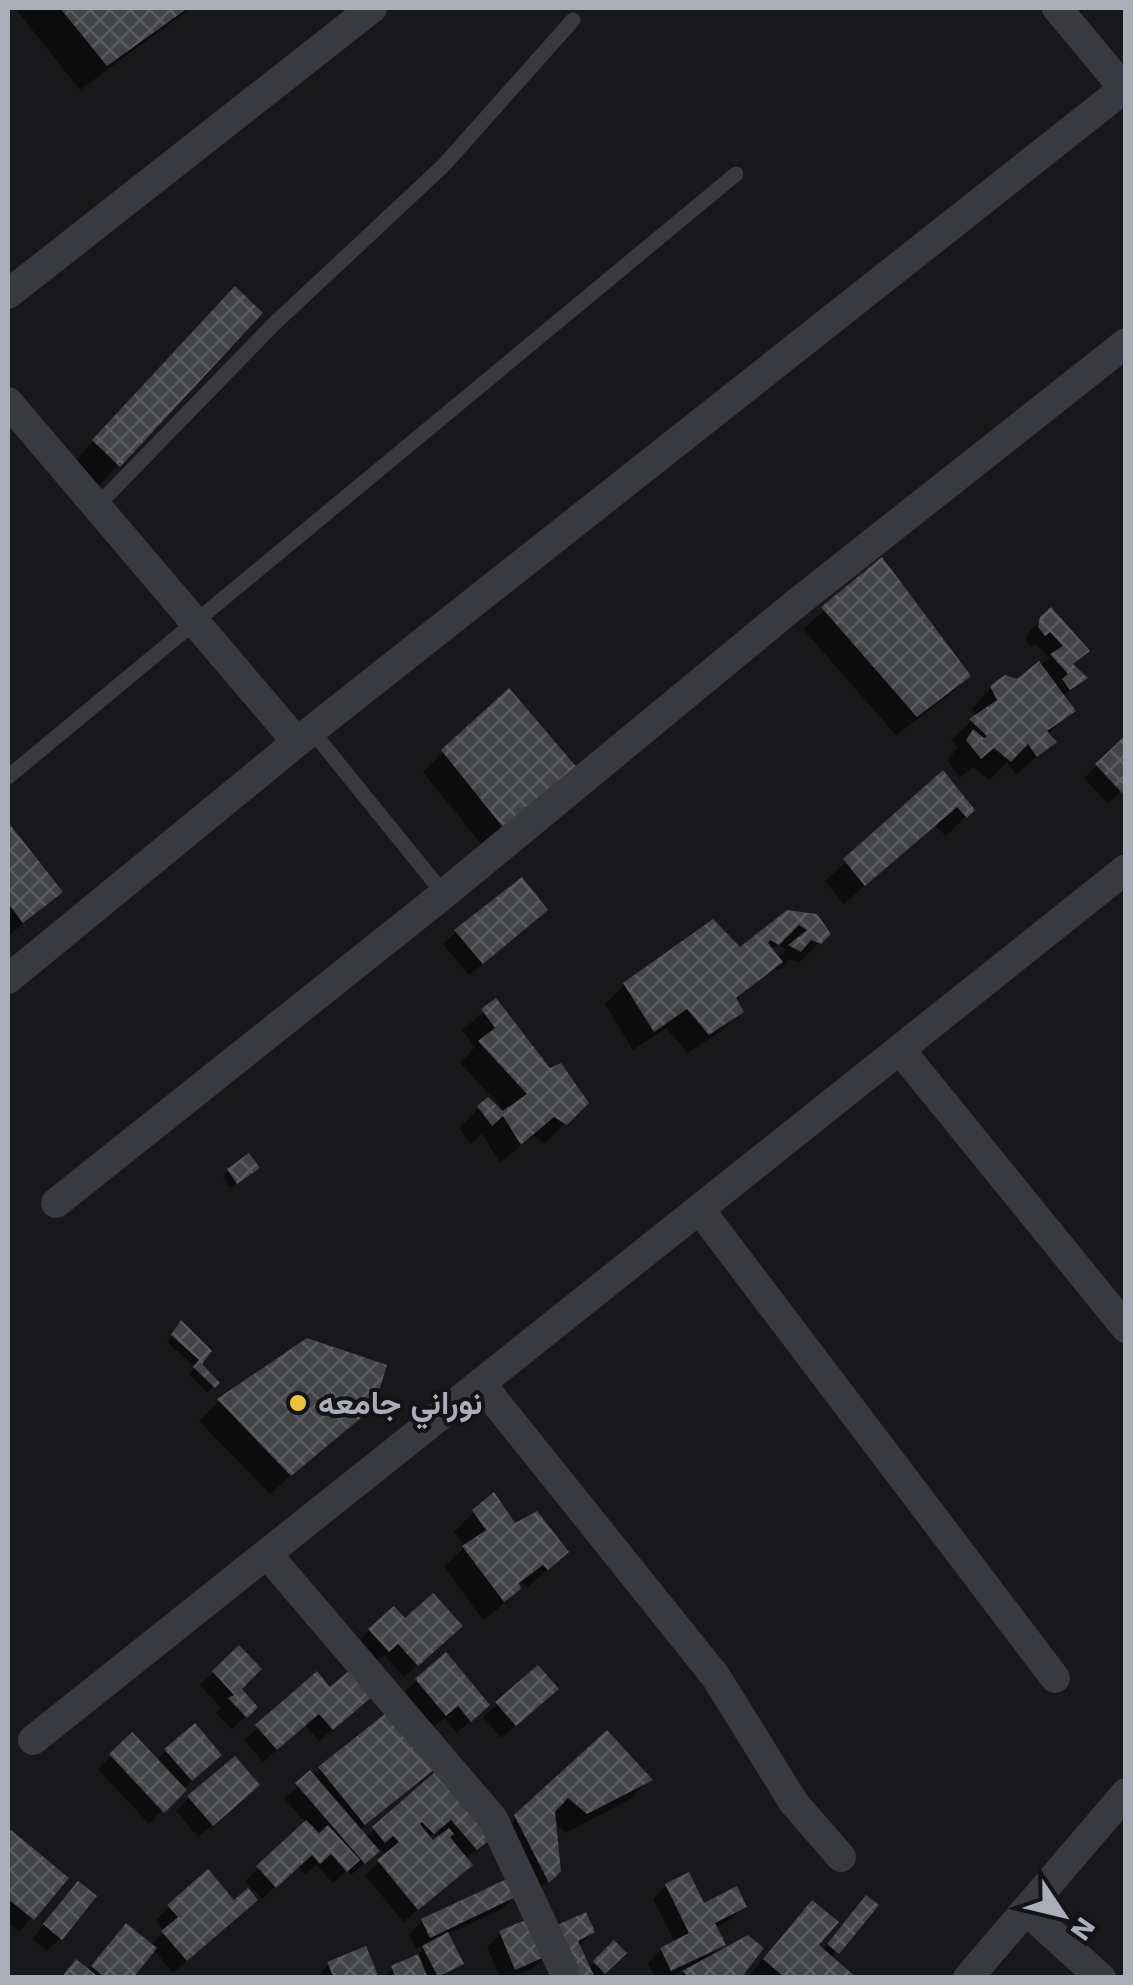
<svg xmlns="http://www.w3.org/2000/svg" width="1133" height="1985" font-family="'Work Sans',Vazirmatn,sans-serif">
  <defs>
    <pattern id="building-cross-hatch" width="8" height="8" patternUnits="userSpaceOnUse" patternTransform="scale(2.5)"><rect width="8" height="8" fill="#424347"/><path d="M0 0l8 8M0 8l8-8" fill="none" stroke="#5b5c5f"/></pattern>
  </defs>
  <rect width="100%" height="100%" fill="#18181a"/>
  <!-- shadow -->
  <g fill="#0007" fill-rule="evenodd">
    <polygon points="15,8 191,8 80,90"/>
    <polygon points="215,310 118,465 99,485 74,462"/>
    <polygon points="881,561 968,676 948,696 896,735 803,629"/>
    <polygon points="1051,611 1087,651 1072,666 1084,678 1062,697 1073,710 1047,735 1053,742 1016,775 1007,762 989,780 973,767 960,777 947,761 958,747 951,740 976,717 972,708 991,688 1018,681 1050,658 1036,644 1031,647 1026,641 1028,633"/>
    <polygon points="443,752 577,771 485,849 423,772"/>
    <polygon points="1097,765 1126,787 1108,804 1084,778"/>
    <polygon points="943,773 972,810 946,836 935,825 844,904 825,881"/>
    <polygon points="8,826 59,892 8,937"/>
    <path d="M787 913 828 934 799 963 790 959 779 970 774 967 735 1001 741 1011 721 1031 688 1053 666 1028 633 1050 605 1004 625 984 740 951ZM777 944 787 950 777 959 771 951Z"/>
    <polygon points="532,923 469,975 443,944 456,932"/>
    <polygon points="496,1002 550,1072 586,1103 545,1143 533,1136 500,1163 482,1134 471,1144 459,1128 479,1108 497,1109 500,1106 460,1063 475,1047 462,1030"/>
    <polygon points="228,1171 250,1173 230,1188 223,1177"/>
    <polygon points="176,1330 209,1351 199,1365 217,1383 207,1392 189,1374 195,1367 167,1342"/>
    <polygon points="219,1401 372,1406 270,1494 199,1421"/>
    <polygon points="474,1512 566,1552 527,1588 522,1583 517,1587 498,1609 483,1620 444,1567 465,1546 454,1532"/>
    <polygon points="405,1621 446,1639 404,1677 384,1655 374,1663 357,1643 370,1630"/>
    <polygon points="239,1648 238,1689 255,1707 232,1729 216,1713 221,1708 200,1685"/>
    <polygon points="445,1656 474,1718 457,1733 444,1718 432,1728 403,1693"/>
    <polygon points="538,1668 543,1702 501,1738 483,1717"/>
    <polygon points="317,1675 330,1690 356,1709 319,1741 305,1725 263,1762 244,1740"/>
    <polygon points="606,1733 649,1780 630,1799 566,1833 553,1822 558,1870 528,1900 496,1837"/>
    <polygon points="132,1736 156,1761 166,1751 205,1768 149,1824 98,1769"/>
    <path d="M433 1768 359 1831 365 1837 436 1775 489 1837 465 1860 456 1878 403 1922 365 1875 386 1856 380 1848 351 1875 347 1870 333 1883 316 1865 305 1875 298 1866 262 1899 245 1881 306 1823 284 1798 320 1769ZM436 1831 441 1837 433 1843 428 1838Z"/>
    <polygon points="189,1798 244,1798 198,1837 176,1811"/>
    <polygon points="11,1834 65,1879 19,1932 8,1922 8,1837"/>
    <polygon points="666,1886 702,1906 744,1906 731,1919 715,1928 723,1944 711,1956 745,1978 679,1978 686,1969 669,1978 655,1978 648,1963 661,1950 675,1943 653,1899"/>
    <polygon points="515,1896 502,1909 446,1935 461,1963 455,1969 439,1978 388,1978 387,1974 393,1968 419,1956 418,1954 427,1945 416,1949 409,1934 423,1921"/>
    <polygon points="66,1897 60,1938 47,1951 32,1939"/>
    <polygon points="861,1904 831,1958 853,1978 747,1978 793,1923 822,1951"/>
    <polygon points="169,1907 242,1913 173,1973 153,1949 130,1978 61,1978 76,1962 87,1971 113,1939 150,1946 165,1931 156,1920"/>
    <polygon points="592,1932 579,1945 588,1969 614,1944 623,1953 598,1978 589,1969 592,1978 561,1978 549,1952 533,1968 511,1978 500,1978 487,1947 500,1934"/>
    <polygon points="329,1964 376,1978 316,1978"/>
  </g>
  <!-- building -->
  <g fill="url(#building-cross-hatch)">
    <polygon points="60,8 188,8 107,66"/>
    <polygon points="235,286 263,313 120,467 92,440"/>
    <polygon points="882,557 971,676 917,717 821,607"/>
    <polygon points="1051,607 1090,651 1073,664 1088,678 1070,690 1062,679 1068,674 1050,654 1063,646 1050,632 1045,636 1038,627 1040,617"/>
    <polygon points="1039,661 1076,711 1047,731 1057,742 1037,757 1028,744 1011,762 994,748 981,759 966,740 973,729 984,738 987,736 969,719 997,700 990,686 1005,675 1017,679"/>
    <polygon points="509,688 580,771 506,831 441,750"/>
    <polygon points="1126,735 1126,790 1122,793 1095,764"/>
    <polygon points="943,770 975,810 967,818 957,807 865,886 843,859"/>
    <polygon points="8,822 63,892 23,923 8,903"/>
    <polygon points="522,877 548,910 483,964 454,930"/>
    <polygon points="787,910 817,914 831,934 821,944 811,940 801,952 788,945 807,930 799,925 779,945 770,940 768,943 783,962 736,998 744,1012 709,1035 687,1009 654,1032 623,983 713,919 740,947"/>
    <polygon points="496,998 550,1068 561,1063 589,1103 567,1125 554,1117 521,1145 503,1116 492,1126 477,1106 488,1097 503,1111 527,1094 478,1041 495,1028 481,1009"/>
    <polygon points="249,1153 260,1168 237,1184 227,1169"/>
    <polygon points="181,1320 212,1351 202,1364 220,1383 215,1388 193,1367 199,1360 171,1335"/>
    <polygon points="307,1338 387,1365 374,1407 291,1476 217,1399"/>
    <polygon points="494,1492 515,1523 537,1511 569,1552 548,1570 543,1565 519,1583 521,1589 504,1602 462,1546 486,1530 472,1510"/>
    <polygon points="433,1593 463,1626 418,1666 398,1644 389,1652 368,1629 394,1606 405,1618"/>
    <polygon points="239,1645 262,1669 242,1689 258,1707 247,1718 228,1698 234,1695 212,1671"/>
    <polygon points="446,1652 490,1705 471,1722 458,1706 446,1716 415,1679"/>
    <polygon points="538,1665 559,1689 516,1726 495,1702"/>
    <polygon points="350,1670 373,1696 333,1730 319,1714 277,1750 255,1725 317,1671 330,1687"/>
    <polygon points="390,1710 436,1768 365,1825 318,1767"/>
    <polygon points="195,1723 222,1755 192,1781 164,1749"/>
    <polygon points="607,1730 653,1780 587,1814 568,1798 555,1812 561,1871 549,1883 514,1815"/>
    <polygon points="132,1732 187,1790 164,1813 109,1754"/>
    <polygon points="235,1756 260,1785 213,1826 187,1796"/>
    <polygon points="310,1770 380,1851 365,1864 295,1783"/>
    <polygon points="436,1771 493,1837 477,1850 451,1820 434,1834 422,1822 420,1824 433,1840 449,1828 454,1834 450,1837 473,1865 418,1910 377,1860 399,1842 393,1836 385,1843 372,1827"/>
    <polygon points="306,1820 319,1833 328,1825 360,1860 347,1872 331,1854 320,1864 312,1855 276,1888 256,1866"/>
    <polygon points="11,1830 69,1878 34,1920 8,1899 8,1835"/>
    <polygon points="208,1869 234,1900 248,1888 258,1900 187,1961 161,1931 178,1917 167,1905"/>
    <polygon points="689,1872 704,1903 737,1886 747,1907 715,1923 726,1945 671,1971 660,1948 689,1933 665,1884"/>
    <polygon points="509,1878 518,1896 430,1938 421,1919"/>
    <polygon points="78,1881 97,1896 62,1940 43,1924"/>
    <polygon points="866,1895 879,1905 839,1954 827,1944"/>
    <polygon points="812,1900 839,1922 819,1945 857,1978 785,1978 763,1959"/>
    <polygon points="586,1912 595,1932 578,1941 595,1978 580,1978 555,1926"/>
    <polygon points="533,1917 549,1955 515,1970 499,1931"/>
    <polygon points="126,1923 157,1948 133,1978 105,1978 91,1966"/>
    <polygon points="448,1932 464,1964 438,1977 422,1946"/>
    <polygon points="748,1935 764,1948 744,1974 749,1978 690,1978 682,1971"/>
    <polygon points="614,1940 627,1953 605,1974 593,1961"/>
    <polygon points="366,1946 379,1978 334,1978 327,1962"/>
    <polygon points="418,1954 428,1978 396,1978 391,1966"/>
    <polygon points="76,1959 100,1978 61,1978"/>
  </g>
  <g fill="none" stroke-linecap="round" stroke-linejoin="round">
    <!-- service -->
    <g stroke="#393a3f" stroke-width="15">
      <polyline points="96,507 274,324 444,165 573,20"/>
      <polyline points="312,731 444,894"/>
      <polyline points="8,777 736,174"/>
    </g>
    <!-- minor -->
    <g stroke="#393a3f" stroke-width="30">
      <polyline points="1057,8 1126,91"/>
      <polyline points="8,294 372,8"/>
      <polyline points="8,402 297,742"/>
      <polyline points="8,979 297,742 1126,87"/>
      <polyline points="901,1051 1126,1328"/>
      <polyline points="56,1203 444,894 798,602 1126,343"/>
      <polyline points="700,1210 1055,1678"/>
      <polyline points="481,1384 716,1677 794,1803 841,1857"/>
      <polyline points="267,1554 493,1819 564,1971"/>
      <polyline points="33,1740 1126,869"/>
      <polyline points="1026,1910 1101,1978"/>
      <polyline points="968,1978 1126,1793"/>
    </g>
  </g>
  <!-- markers -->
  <circle fill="#eac340" stroke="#131315" stroke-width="4" cx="298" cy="1403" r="10"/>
  <g text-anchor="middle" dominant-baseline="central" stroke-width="8" stroke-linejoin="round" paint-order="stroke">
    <!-- poi labels -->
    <g font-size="32" font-weight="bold" fill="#abaeb9" stroke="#131315" text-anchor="start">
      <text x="318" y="1403">نوراني جامعه</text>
    </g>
  </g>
  <!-- border -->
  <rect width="1133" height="1985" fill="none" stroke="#abaeb9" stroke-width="20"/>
  <!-- north arrow -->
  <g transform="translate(1063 1915) rotate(125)" stroke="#131315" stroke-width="8" paint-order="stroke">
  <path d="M0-8L18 38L0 25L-18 38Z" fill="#abaeb9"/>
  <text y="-15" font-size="28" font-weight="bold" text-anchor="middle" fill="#abaeb9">N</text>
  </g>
</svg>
